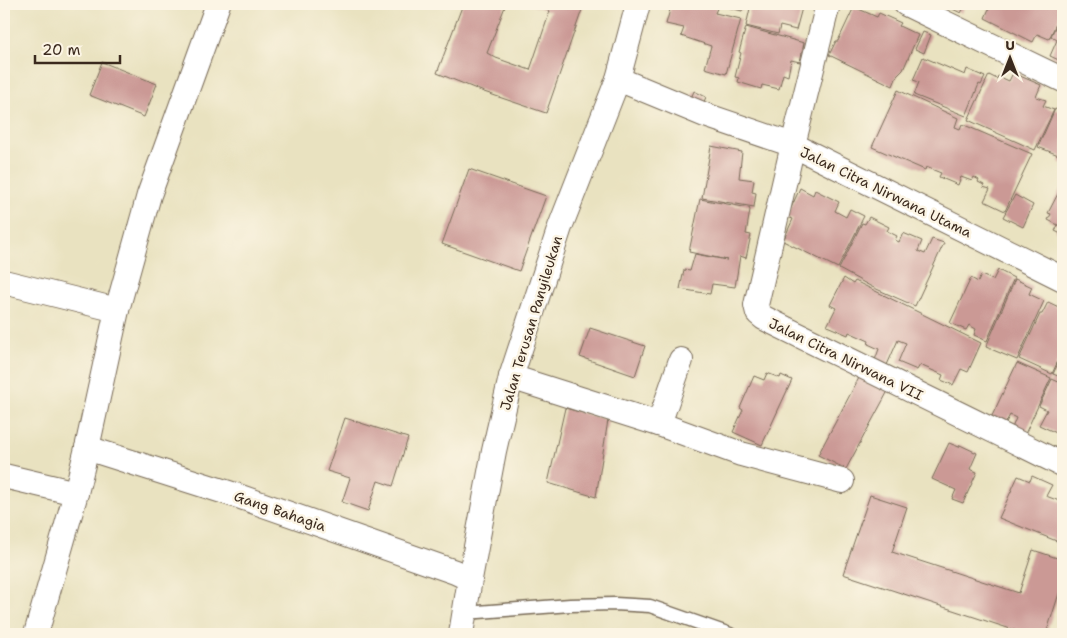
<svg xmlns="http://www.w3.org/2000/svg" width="1067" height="638" font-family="'Shantell Sans',sans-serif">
  <rect width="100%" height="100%" fill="#fcf5e5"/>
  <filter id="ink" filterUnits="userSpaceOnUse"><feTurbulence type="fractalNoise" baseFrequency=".02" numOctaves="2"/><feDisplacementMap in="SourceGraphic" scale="10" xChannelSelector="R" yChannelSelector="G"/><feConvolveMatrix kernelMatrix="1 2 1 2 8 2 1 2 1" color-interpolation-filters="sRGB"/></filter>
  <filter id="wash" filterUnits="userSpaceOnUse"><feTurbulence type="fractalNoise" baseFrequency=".0096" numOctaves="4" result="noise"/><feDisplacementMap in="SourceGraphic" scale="20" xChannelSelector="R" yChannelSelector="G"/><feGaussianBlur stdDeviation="1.12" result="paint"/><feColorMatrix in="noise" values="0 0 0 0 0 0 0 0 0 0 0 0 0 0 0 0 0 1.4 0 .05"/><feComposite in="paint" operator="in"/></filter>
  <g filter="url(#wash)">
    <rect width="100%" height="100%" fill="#e9e2c0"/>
    <g id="blocks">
      <!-- building -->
      <g fill="#cb9995">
        <polygon points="463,4 506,4 487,53 496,58 530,70 550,11 529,4 584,4 546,113 484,92 437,73"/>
        <polygon points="665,4 711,4 718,6 715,13 741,19 726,74 705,68 711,46 681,36 684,28 666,24 671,6"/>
        <polygon points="716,4 744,4 742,11"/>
        <polygon points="751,4 803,4 796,30 780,26 778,34 746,26"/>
        <polygon points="947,4 966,4 961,13 946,6"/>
        <polygon points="991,4 1063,4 1063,9 1049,39 1037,34 1033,42 985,18"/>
        <polygon points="854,7 877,17 879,13 901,23 899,26 918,35 903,70 897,76 893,86 829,55 836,41 838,41"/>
        <polygon points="1063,11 1063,62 1050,56 1057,40 1051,36"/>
        <polygon points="746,27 804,43 800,62 791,60 788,76 783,74 779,89 762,85 761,89 738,82 739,78 735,77 741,53 739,52"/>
        <polygon points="923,32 931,35 924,53 915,49"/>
        <polygon points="923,57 965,75 967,69 985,77 981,85 979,84 966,116 914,95 919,82 913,80"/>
        <polygon points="102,62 157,84 144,117 89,95"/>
        <polygon points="1013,73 1041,85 1036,97 1046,100 1043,106 1054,110 1035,150 968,120 989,75 997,79 998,76 1009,81"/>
        <polygon points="898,90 958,118 955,127 960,129 962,124 1032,154 1005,211 984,201 990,189 983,187 984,185 978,182 979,180 974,177 972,181 961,177 958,185 939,177 941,173 926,167 925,170 872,147"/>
        <polygon points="694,91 706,97 701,109 689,103"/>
        <polygon points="1055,109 1063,112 1063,164 1059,162 1061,156 1038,147"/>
        <polygon points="711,146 742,152 739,178 754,180 752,192 756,193 754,207 702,198"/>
        <polygon points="469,169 546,196 519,271 442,244"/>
        <polygon points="1063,184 1063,235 1055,231 1058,225 1048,220 1051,214 1048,213"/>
        <polygon points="800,188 813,195 815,190 839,202 835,211 846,217 850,209 864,216 838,268 783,241 793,219 787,217"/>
        <polygon points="1015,195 1033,205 1023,227 1003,217"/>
        <polygon points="700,199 749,208 750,210 746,234 751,235 746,258 740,256 735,287 712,284 710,294 680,289 684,270 690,271 695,254 727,260 689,252"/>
        <polygon points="869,217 889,227 887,231 897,236 895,240 899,242 903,233 922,241 918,251 925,254 932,239 944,243 915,306 872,287 839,269 862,223 865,224"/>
        <polygon points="998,270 1014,278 987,341 974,335 976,329 969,325 966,330 950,323 971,278 978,282 981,275 993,280"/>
        <polygon points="844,278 853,284 855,281 981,343 968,372 961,369 953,385 941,380 943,375 920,365 917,370 898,362 906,343 898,340 887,365 875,360 879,349 868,344 869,341 849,332 848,335 827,326 836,308 830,305"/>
        <polygon points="1015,279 1032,287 1029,294 1044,301 1017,360 986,347"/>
        <polygon points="1048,302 1063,309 1063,350 1052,374 1019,359 1040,314 1042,314"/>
        <polygon points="590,328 645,346 635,376 580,357"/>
        <polygon points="1063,353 1063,378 1053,374"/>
        <polygon points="1017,363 1051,378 1025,434 1012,428 1016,418 1010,415 1005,424 991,418"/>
        <polygon points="767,373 780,378 781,375 792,380 762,445 733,432 743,410 740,408 754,376 764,380"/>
        <polygon points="860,376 888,391 846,469 818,455"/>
        <polygon points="1052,379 1063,384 1063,436 1039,425 1047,410 1039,406"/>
        <polygon points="565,408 608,420 596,497 548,483"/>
        <polygon points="345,418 408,438 393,486 378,481 368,511 342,502 350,478 327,471"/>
        <polygon points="949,443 959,447 960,445 977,453 970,469 977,472 963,503 952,499 956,490 932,479"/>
        <polygon points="1018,476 1030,481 1032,476 1052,485 1046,496 1062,502 1063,499 1063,531 1059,542 999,518"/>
        <polygon points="870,495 907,507 892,552 1019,593 1033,550 1063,560 1063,581 1046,634 1026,634 843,574"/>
      </g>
    </g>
  </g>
  <g filter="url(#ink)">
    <use href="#blocks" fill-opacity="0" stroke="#786a57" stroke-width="1"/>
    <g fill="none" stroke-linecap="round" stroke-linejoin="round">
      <!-- lane casing -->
      <g stroke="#786a57" stroke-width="15">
        <polyline id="lane" points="465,613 570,605 615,604 650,606 730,634"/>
      </g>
      <!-- street casing -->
      <g stroke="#786a57" stroke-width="26">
        <g id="street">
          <polyline points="828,4 793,145 756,305 758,313 764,318 1063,465"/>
          <polyline points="906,4 1063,80"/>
          <polyline points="618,79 705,115 793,145 1063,279"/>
          <polyline points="4,282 117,310"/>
          <polyline points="511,377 659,424 741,454 842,481"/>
          <polyline points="659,424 681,360"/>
          <polyline points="87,448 238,496 455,572 470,579"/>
          <polyline points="4,476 76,493"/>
          <polyline points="36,634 76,493 87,448 117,310 149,195 218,4"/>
          <polyline points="461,634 470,579 494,451 511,377 560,227 618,79 638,4"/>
        </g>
      </g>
      <!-- lane -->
      <use href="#lane" stroke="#fff" stroke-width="12"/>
      <!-- street -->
      <use href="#street" stroke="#fff" stroke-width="24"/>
    </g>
  </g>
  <g text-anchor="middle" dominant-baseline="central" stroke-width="5" stroke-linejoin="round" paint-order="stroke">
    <!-- street labels -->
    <g font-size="14" fill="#3b2a1e" stroke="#fcf5e5">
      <text transform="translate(886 192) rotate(26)">Jalan Citra Nirwana Utama</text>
      <text transform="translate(531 323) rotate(-73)">Jalan Terusan Panyileukan</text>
      <text transform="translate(846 359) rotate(26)">Jalan Citra Nirwana VII</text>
      <text transform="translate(280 511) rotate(19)">Gang Bahagia</text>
    </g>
  </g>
  <!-- margin -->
  <rect width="1067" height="638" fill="none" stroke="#fcf5e5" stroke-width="20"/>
  <!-- north arrow -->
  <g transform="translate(1010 58)" stroke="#fcf5e5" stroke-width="4" paint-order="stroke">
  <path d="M0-4L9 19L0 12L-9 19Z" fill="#3b2a1e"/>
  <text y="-8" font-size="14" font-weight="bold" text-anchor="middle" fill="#3b2a1e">U</text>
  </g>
  <!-- scale -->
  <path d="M35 55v8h85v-8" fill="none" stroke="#3b2a1e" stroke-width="2.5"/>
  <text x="42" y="55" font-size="15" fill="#3b2a1e" stroke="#fcf5e5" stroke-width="4" paint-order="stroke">20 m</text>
</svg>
